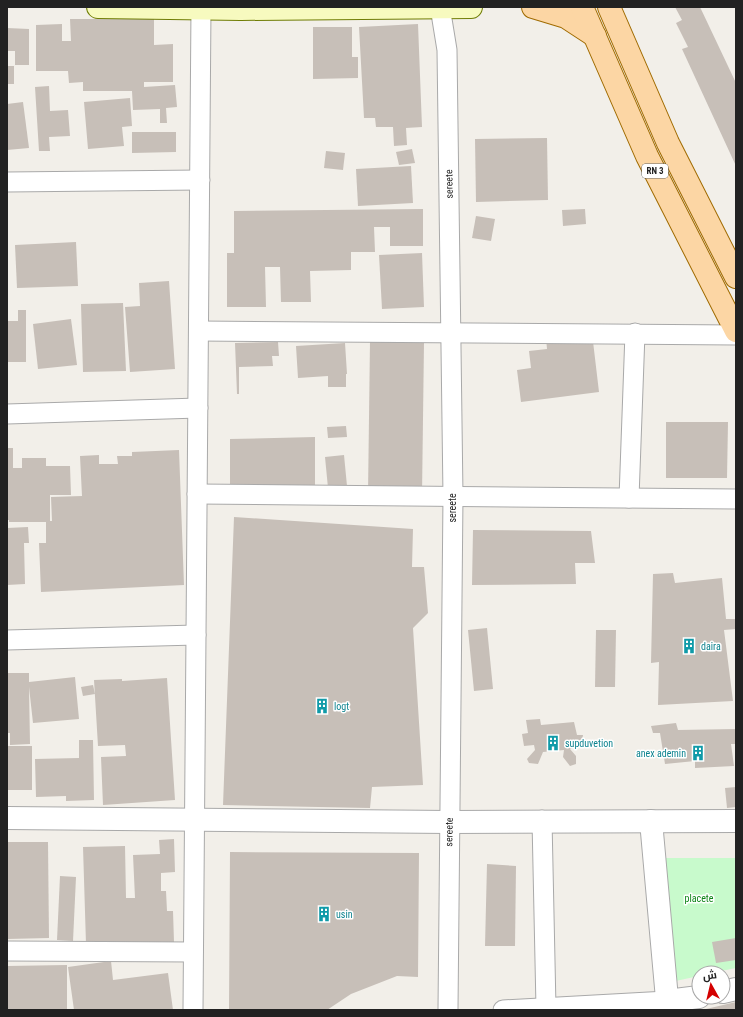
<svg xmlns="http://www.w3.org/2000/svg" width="743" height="1017" font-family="'Roboto Condensed',Cairo,sans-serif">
  <rect width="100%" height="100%" fill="#f2efe9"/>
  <!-- park -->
  <polygon fill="#c8facc" points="661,858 736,858 736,968 711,973 699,973 699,976 666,983"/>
  <!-- building -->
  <g fill="#c7bfb8">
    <polygon points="675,7 700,7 736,83 736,166 682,49 688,47 676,23 682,20"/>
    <polygon points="154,15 154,45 173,44 173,82 144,82 144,87 175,85 177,107 166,108 167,123 160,123 160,109 133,110 132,91 83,91 83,82 69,83 68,71 36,71 36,25 62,24 62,41 71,41 70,19 107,19 107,16"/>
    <polygon points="418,24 422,127 406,128 407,145 394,146 393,127 376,127 375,118 364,118 359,27"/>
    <polygon points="313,27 352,27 352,57 358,57 358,78 313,79"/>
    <polygon points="7,28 29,29 29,65 15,65 15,51 7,51"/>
    <rect x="7" y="66" width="7" height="18"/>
    <polygon points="49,86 50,111 68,110 70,136 49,137 50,151 39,151 35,87"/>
    <polygon points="130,98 132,126 122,127 124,146 88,149 84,102"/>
    <polygon points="23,102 29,148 7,150 7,104"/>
    <polygon points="132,132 176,132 176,152 132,153"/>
    <polygon points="547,138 548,200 476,202 475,139"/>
    <polygon points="412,149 415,163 399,165 396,152"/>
    <polygon points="326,151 345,153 343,170 324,168"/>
    <polygon points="411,166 413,203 358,206 356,169"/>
    <polygon points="423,209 423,246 390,246 390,227 374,227 375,252 351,252 351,270 310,271 311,302 281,302 280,267 265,267 266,307 227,307 227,253 234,253 234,211"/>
    <polygon points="585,209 586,224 563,226 562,210"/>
    <polygon points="476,216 495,219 491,241 472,238"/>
    <polygon points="76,242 78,286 17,288 15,245"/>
    <polygon points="422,253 424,307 382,309 379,255"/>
    <polygon points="169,281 175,369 130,372 125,307 140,306 139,283"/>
    <polygon points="123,303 126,371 83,372 81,304"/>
    <polygon points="18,310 26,310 26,362 7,362 7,321 18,321"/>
    <polygon points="71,319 77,365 38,369 33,324"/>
    <polygon points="592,333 599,392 521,402 517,370 531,368 529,351 547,349 546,338"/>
    <polygon points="370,341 424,342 422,495 368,494"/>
    <polygon points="278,342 279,356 272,356 273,366 239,367 239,394 237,394 235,343"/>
    <polygon points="345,343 347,374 346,374 346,387 328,387 328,376 298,378 296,346"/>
    <polygon points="666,422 728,422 727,478 666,478"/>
    <polygon points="346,426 347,437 328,438 327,427"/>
    <polygon points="315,437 315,485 276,485 230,491 230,439"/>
    <polygon points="7,448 13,448 13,468 22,468 22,458 46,458 46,466 70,466 71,495 50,495 50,521 52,521 51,497 82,496 80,456 99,455 99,464 118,464 117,456 132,456 132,452 179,450 184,585 41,592 39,543 46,543 46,522 9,522 9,520 7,520"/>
    <polygon points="344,455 347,486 328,488 325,457"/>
    <polygon points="234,517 413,529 412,567 424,567 428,613 413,628 423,785 372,787 370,808 223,805"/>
    <polygon points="28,527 29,543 24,543 25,584 7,585 7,528"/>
    <polygon points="473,530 591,531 595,563 575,563 576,584 472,585"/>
    <polygon points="673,573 675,583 722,578 726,619 736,619 736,629 724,630 733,701 658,705 659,662 651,663 653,574"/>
    <polygon points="487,628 493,689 474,691 468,630"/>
    <polygon points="596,630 616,630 615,687 595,687"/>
    <polygon points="7,673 29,673 29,682 75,677 79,719 33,723 29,687 30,744 10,745 10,733 7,733"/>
    <polygon points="167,678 175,800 103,805 101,757 126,756 125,745 98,746 94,680 122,679 122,681"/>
    <polygon points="93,685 95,694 83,696 81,687"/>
    <polygon points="540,719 541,725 574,722 577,735 583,735 581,746 570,749 576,756 576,764 570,766 563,757 564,750 543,752 538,764 529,763 527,759 535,750 534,745 524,746 522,734 528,733 526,720"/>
    <polygon points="676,723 678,730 736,729 736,744 731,744 734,766 695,768 695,761 665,764 660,733 653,733 651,726"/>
    <polygon points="79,740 93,740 94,800 66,801 66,796 36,797 35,759 79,758"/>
    <rect x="7" y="746" width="25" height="44"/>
    <polygon points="736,787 736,807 727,808 725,788"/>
    <polygon points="174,839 175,872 161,873 161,891 166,891 167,911 173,911 174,942 86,944 83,847 125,846 126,898 135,898 133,855 160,854 159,840"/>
    <polygon points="7,842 48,842 49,938 7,939"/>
    <polygon points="230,852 419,853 418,977 397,976 351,994 327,1010 229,1010"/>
    <polygon points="487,864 516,866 515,946 485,946"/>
    <polygon points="60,876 76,877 73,941 57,940"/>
    <polygon points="736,938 736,960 716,963 712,942"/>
    <polygon points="111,961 113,980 168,973 173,1010 74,1010 68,967"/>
    <polygon points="67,965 67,1010 7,1010 7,966"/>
    <polygon points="736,1002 736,1010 706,1010 706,1009"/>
  </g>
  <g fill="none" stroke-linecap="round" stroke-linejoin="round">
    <!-- minor casing -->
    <g stroke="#a9a9a9" stroke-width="21">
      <g id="minor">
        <polyline points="440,7 447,50 453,496 448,1010"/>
        <polyline points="7,182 200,180"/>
        <polyline points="199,331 736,335"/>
        <polyline points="7,414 198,408"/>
        <polyline points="197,494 736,499"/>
        <polyline points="629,498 635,333"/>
        <polyline points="7,640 196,635"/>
        <polyline points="542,820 546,1008"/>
        <polyline points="7,951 193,952"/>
        <polyline points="193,1010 201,8"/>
        <polyline points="503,1010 667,1001"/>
      </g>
    </g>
    <!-- tertiary casing -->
    <g stroke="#a9a9a9" stroke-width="24">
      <g id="tertiary">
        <polyline points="7,818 449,822 736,821"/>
        <polyline points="651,821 668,1010"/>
        <polyline points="723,992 736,989"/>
        <polyline points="667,1001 699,997"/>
      </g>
    </g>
    <!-- secondary casing -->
    <g stroke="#707d05" stroke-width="24">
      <polyline id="secondary" points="98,7 241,9 471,7"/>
    </g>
    <!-- primary casing -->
    <g stroke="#a06b00" stroke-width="24">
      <g id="primary">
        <polyline points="533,7 566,17 595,36"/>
        <polyline points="582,7 647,156 736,331"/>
        <polyline points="609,7 668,143 736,277"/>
      </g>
    </g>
    <!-- minor -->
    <use href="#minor" stroke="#fff" stroke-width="19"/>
    <!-- tertiary -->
    <use href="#tertiary" stroke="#fff" stroke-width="22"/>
    <!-- secondary -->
    <use href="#secondary" stroke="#f7fabf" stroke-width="22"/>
    <!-- primary -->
    <use href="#primary" stroke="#fcd6a4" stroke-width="22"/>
  </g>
  <!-- icons -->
  <defs>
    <g id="building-bare" transform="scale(1.2)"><path d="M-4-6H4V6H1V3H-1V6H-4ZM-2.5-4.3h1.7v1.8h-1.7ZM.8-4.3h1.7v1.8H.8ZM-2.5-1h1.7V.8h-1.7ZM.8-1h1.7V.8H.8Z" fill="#0f9aa8" stroke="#fff" stroke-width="2.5" paint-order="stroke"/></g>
  </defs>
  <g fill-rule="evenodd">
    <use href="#building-bare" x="689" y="646"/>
    <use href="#building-bare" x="322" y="706"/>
    <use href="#building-bare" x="553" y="743"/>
    <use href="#building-bare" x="698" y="753"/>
    <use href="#building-bare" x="324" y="914"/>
  </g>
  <g text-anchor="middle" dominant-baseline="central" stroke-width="3" stroke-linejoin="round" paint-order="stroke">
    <!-- shield labels -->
    <rect fill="#fff" stroke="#646464" stroke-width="1" x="642" y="164" width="26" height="14" rx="3"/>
    <g font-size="9" font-weight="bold" fill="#222">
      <text x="655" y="171">RN 3</text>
    </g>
    <!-- street labels -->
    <g font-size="10" fill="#222" stroke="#fff">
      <text transform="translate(449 184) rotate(-91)">sereete</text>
      <text transform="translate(452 508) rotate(-90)">sereete</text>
      <text transform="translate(449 832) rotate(-89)">sereete</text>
    </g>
    <!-- culture labels -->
    <g font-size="10" fill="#0d838f" stroke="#fff" text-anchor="start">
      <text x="701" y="646">daira</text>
      <text x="334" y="706">logt</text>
      <text x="565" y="743">supduvetion</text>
      <text x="686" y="753" text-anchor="end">anex ademin</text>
      <text x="336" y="914">usin</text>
    </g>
    <!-- park labels -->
    <g font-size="10" fill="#0c8416" stroke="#fff">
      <text x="699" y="898">placete</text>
    </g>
  </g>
  <!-- border -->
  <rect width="743" height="1017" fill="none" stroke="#222222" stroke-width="16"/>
  <!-- north arrow -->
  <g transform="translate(711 985) rotate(352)"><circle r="19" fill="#ffffff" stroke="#a7a7a7"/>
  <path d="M0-3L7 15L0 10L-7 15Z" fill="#d40000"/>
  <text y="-6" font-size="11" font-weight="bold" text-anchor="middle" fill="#222222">ش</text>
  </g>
</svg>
